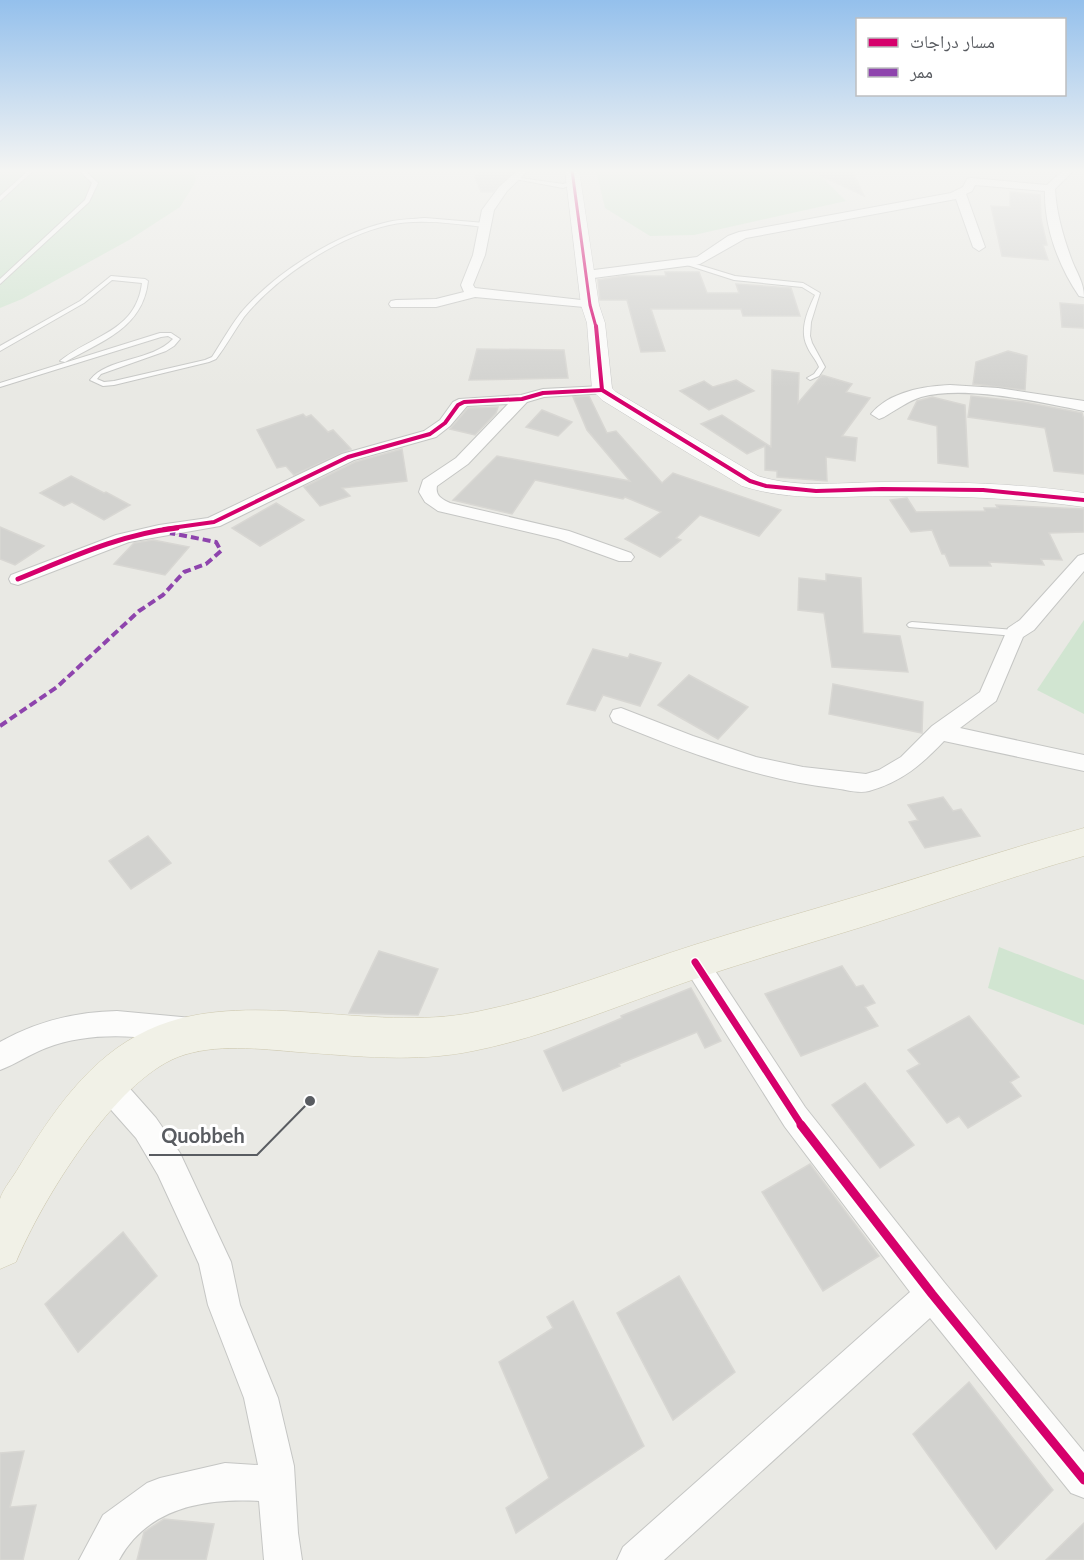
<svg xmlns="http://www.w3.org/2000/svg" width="1084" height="1560" font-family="Lato,'Noto Naskh Arabic',sans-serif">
  <rect width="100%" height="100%" fill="#e9e9e4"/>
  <!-- green -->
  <g fill="#d1e5d1">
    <polygon points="0,170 194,170 196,181 180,207 129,240 22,299 0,308"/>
    <polygon points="596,170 815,170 846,201 694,235 650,236 605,208"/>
    <polygon points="1084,620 1084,714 1037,690"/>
    <polygon points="999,947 1084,980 1084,1025 988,988"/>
  </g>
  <!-- building -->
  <g fill="#d2d2cf" stroke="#d8d7d3" stroke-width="1.5">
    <polygon points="482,170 515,170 493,192 481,192 475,177"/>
    <polygon points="807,170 852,170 864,196 841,185"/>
    <polygon points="1010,192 1040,195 1041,219 1047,245 1043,245 1048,260 1002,256 991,206 1010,207"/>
    <polygon points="665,272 699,272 707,293 739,293 736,284 791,288 800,316 743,316 741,309 651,309 665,351 641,352 627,300 600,300 598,280 624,276 666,276"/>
    <polygon points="1060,303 1084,305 1084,328 1062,327"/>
    <polygon points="477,349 564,350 568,378 469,380"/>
    <polygon points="1008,351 1027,356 1025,390 973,384 976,362"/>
    <polygon points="772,370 799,373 798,403 822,375 852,384 846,392 870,398 842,436 857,438 855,461 826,457 827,481 777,477 777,471 765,470 765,446 747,454 701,424 722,415 771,447"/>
    <polygon points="736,380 754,391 709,410 680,391 704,381 713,387"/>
    <polygon points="589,396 607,433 616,431 662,483 673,473 781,510 759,536 700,515 676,538 681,540 660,557 625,539 661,512 625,497 623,499 535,480 512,514 453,500 497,456 630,481 587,430 573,397"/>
    <polygon points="971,396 1024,402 1082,413 1084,420 1084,474 1054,471 1045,428 968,417"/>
    <polygon points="932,397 965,405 968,467 938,463 937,426 908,419 917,401"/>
    <polygon points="498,407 496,413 475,435 450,429 468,408"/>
    <polygon points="542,410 572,422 558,436 526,427"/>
    <polygon points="303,414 306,417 311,415 328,432 333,430 351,449 294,475 286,466 277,468 257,430"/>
    <polygon points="402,449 407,481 342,488 350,496 320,506 304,487 355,462"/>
    <polygon points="71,476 104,493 106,492 130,505 104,520 72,502 64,506 40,493"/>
    <polygon points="907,498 916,512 985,511 984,508 998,508 996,505 1084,509 1084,532 1049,533 1062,560 1041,559 1044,565 989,562 991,566 950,566 945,554 942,554 932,530 911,532 890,500"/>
    <polygon points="276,503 304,520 260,546 232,528"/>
    <polygon points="0,527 44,546 15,565 0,559"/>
    <polygon points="153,540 189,547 165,575 114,564 134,543"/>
    <polygon points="826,574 861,578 863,633 900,636 908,672 832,667 824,613 798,610 799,578 826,581"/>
    <polygon points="593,649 628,658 630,654 661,663 640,706 603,695 595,711 567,704"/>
    <polygon points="689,675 748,707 718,739 658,705"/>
    <polygon points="833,684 923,702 922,733 829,714"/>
    <polygon points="943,797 953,811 961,809 980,836 925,848 909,822 918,820 908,805"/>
    <polygon points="148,836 171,863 131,889 109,861"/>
    <polygon points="379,951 438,969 418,1015 349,1013"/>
    <polygon points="842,966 856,987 863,985 875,1003 865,1007 878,1026 801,1056 765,994"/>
    <polygon points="691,988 721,1041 705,1048 697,1032 619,1064 620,1066 563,1091 544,1051 622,1018 621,1016"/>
    <polygon points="969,1016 1019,1077 1010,1082 1021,1096 968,1128 959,1116 947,1123 907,1071 920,1064 908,1050"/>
    <polygon points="865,1083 914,1145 880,1168 832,1105"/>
    <polygon points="810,1164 879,1256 823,1291 762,1192"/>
    <polygon points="123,1232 157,1276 78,1352 45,1304"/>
    <polygon points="679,1276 735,1372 673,1420 617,1313"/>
    <polygon points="573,1301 644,1446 516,1533 506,1508 549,1478 499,1362 553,1328 547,1317"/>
    <polygon points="969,1382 1053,1490 996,1549 913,1434"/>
    <polygon points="24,1451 10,1507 36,1505 23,1560 0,1560 0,1453"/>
    <polygon points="164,1519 214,1524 206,1560 137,1560 144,1532"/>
    <polygon points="1084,1523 1084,1560 1046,1560"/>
  </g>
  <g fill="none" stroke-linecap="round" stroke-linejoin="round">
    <!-- lane casing -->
    <g stroke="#c5c6c4" stroke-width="2">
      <g id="lane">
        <polygon points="29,170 34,170 0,201 0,196"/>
        <polygon points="79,170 84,170 98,183 89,202 0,284 0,279 85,200 92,183"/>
        <polygon points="513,177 563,184 574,181 577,183 563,188 515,179"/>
        <path d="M425 218 485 223 488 225 485 227C454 224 420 218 389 225 339 236 276 277 244 317 234 331 226 346 216 359L209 362 114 385 103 386 90 380C108 357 151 362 173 339L168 336 161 337 0 387V383L160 333H171L180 339 174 346 166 351 101 374 97 379 104 382 114 381 205 360 212 357C221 343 230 327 240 314 274 273 336 234 388 222 400 219 413 219 425 218Z"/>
        <path d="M686 261 735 276 803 283 820 293 811 322 810 336 812 343 825 367 819 376 810 380 807 378 814 374 819 367C816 359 810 354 807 346 799 329 808 310 815 295L802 287 734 280 684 264 683 263Z"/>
        <path d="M111 276 145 279 148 281C143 328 102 341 65 362L60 361C92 335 136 332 142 283L112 280 84 303 0 351V346L80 301Z"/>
        <polygon points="912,622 1015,630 1020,633 1015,636 909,627 907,625 909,623"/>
      </g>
    </g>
    <!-- street casing -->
    <g stroke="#c5c6c4" stroke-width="2">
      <g id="street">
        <polygon points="518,170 529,170 507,191 494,210 485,255 473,285 475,288 590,301 595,302 597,305 595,308 475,297 436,307 391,307 389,304 391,301 396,300 436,299 464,292 461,285 473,255 482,210 499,187"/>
        <path d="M1063 170H1074L1055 189C1056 211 1063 236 1071 258 1076 272 1084 282 1084 297L1079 296C1059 267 1044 227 1045 191L975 185 972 191 966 194 985 247 979 251 973 247 956 199 746 238 700 264 586 279 580 275 586 271 697 257 728 236 739 232 951 193 963 187 967 179 971 178 1047 185Z"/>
        <path d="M950 385 998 388 1084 401V411C1039 402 965 385 921 397 908 401 896 410 884 417L879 419 871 414C889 392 924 386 950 385Z"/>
        <path d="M602 386 609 390 607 393 544 397 527 402 468 464 437 486C435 496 442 499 450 503L569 531 631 553 634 557 631 561H619L558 539 438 511 425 502 419 492 423 480 456 458 508 404 467 406 450 426 436 437 354 460 220 526 129 542 18 585 11 583 9 579 11 575 116 535 159 525 208 518 342 454 424 431 440 420 453 402 459 399 521 395 543 389Z"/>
        <path d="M1084 554V571L1034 630 1023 637 996 701 960 728 1084 755V771L944 741C922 764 902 782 869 791 858 794 844 789 833 788 756 779 684 751 613 722L610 716 613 710 621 708 693 736 756 757 803 767 866 774 879 770 901 757 932 726 980 692 1008 628 1020 620 1078 556Z"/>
        <polygon points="695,950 704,954 805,1107 944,1282 1084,1452 1084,1498 1071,1493 930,1318 664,1560 617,1560 623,1547 910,1292 785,1127 686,970 682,962 686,954"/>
        <path d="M117 1011 192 1018 202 1022 206 1031 202 1040 192 1044C144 1036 92 1030 46 1048 30 1054 16 1064 0 1070V1042C37 1021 75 1012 117 1011Z"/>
        <path d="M107 1070 117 1074 156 1118 180 1153 231 1262 240 1305 278 1398 294 1466 298 1533 302 1560H264L259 1501C204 1498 147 1508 119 1560H79L103 1515 147 1483 160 1478 225 1463 258 1465 244 1398 208 1305 199 1264 158 1175 136 1138 97 1094 93 1084 97 1074Z"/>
      </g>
    </g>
    <!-- secondary casing -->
    <g stroke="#c6c6c5" stroke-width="1">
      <path id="secondary" d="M565 170H579L599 305 605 323 612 388 616 392 758 476C800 489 843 482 886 482 953 482 1018 483 1084 493V507C1020 498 956 496 892 496 840 496 792 502 742 486L602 400 592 390 587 323 581 305Z"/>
    </g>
    <!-- primary casing -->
    <g stroke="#d0cbb2" stroke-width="1">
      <path id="primary" d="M1084 828V856C1010 877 938 903 865 926 807 944 749 961 692 980 619 1005 548 1036 473 1051 415 1063 356 1056 298 1052 260 1049 215 1043 178 1057 114 1082 42 1200 16 1262L0 1269C0 1252 0 1214 0 1199 3 1189 14 1176 19 1167 52 1113 89 1057 148 1030 245 985 369 1034 476 1012 551 997 622 968 694 945 751 927 808 911 865 894 938 872 1010 848 1084 828Z"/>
    </g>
    <!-- lane -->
    <use href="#lane" fill="#fcfcfb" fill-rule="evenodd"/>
    <!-- street -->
    <use href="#street" fill="#fcfcfb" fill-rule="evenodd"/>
    <!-- secondary -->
    <use href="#secondary" fill="#fcfcfb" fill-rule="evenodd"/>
    <!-- primary -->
    <use href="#primary" fill="#f1f1e7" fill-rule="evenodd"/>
    <!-- quiet -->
    <polyline stroke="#8e44ad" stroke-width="4" stroke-dasharray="8 4" stroke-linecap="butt" points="0,726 57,687 139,611 163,595 184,572 206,564 221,551 216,542 170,533"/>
    <!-- cycleway-far4 casing -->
    <g stroke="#fff" stroke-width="5">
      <polyline id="cycleway-far4" points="572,170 590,305 596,327"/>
    </g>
    <!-- cycleway-far3 casing -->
    <g stroke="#fff" stroke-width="6">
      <g id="cycleway-far3">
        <polyline points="596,326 602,390 750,481 766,486 816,491 882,489 983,490 1084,500"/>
        <polyline points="164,529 214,522 348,457 430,434 445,423 458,405 464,402 522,399 543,393 602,390"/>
      </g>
    </g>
    <!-- cycleway-far2 casing -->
    <g stroke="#fff" stroke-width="8">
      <path id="cycleway-far2" d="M18 579C70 558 121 534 177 528"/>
    </g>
    <!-- cycleway-far1 casing -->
    <g stroke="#fff" stroke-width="10">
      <polyline id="cycleway-far1" points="695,962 802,1126"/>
    </g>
    <!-- cycleway casing -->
    <g stroke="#fff" stroke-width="13">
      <polyline id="cycleway" points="801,1125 932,1294 1084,1480"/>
    </g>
    <!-- cycleway-far4 -->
    <use href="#cycleway-far4" stroke="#d6006c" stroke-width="3"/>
    <!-- cycleway-far3 -->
    <use href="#cycleway-far3" stroke="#d6006c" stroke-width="4"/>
    <!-- cycleway-far2 -->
    <use href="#cycleway-far2" stroke="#d6006c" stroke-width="5"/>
    <!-- cycleway-far1 -->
    <use href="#cycleway-far1" stroke="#d6006c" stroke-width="7"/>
    <!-- cycleway -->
    <use href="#cycleway" stroke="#d6006c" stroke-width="9"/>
  </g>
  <!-- sky -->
  <linearGradient id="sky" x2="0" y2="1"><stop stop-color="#94c0ec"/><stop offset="0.44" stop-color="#f5f5f3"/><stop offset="1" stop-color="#f5f5f3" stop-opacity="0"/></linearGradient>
  <rect width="1084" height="388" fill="url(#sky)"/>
  <!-- callouts -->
  <path fill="none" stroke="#595c61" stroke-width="2" d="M310 1101L257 1155H149"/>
  <circle fill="#595c61" stroke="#fff" stroke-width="2" cx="310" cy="1101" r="6"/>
  <g font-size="20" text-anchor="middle" font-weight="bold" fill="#595c61" stroke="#fff" stroke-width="6" stroke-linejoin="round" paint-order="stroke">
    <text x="203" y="1143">Quobbeh</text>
  </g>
  <!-- legend -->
  <rect x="856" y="18" width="210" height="78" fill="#ffffff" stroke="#bdbec0" stroke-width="1.5"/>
  <rect x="868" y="38" width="30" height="9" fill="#d6006c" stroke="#bdbec0" stroke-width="1.5"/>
  <text x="910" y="48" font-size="18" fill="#595c61">مسار دراجات</text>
  <rect x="868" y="68" width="30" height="9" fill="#8e44ad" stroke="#bdbec0" stroke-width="1.5"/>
  <text x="910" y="78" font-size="18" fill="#595c61">ممر</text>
</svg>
